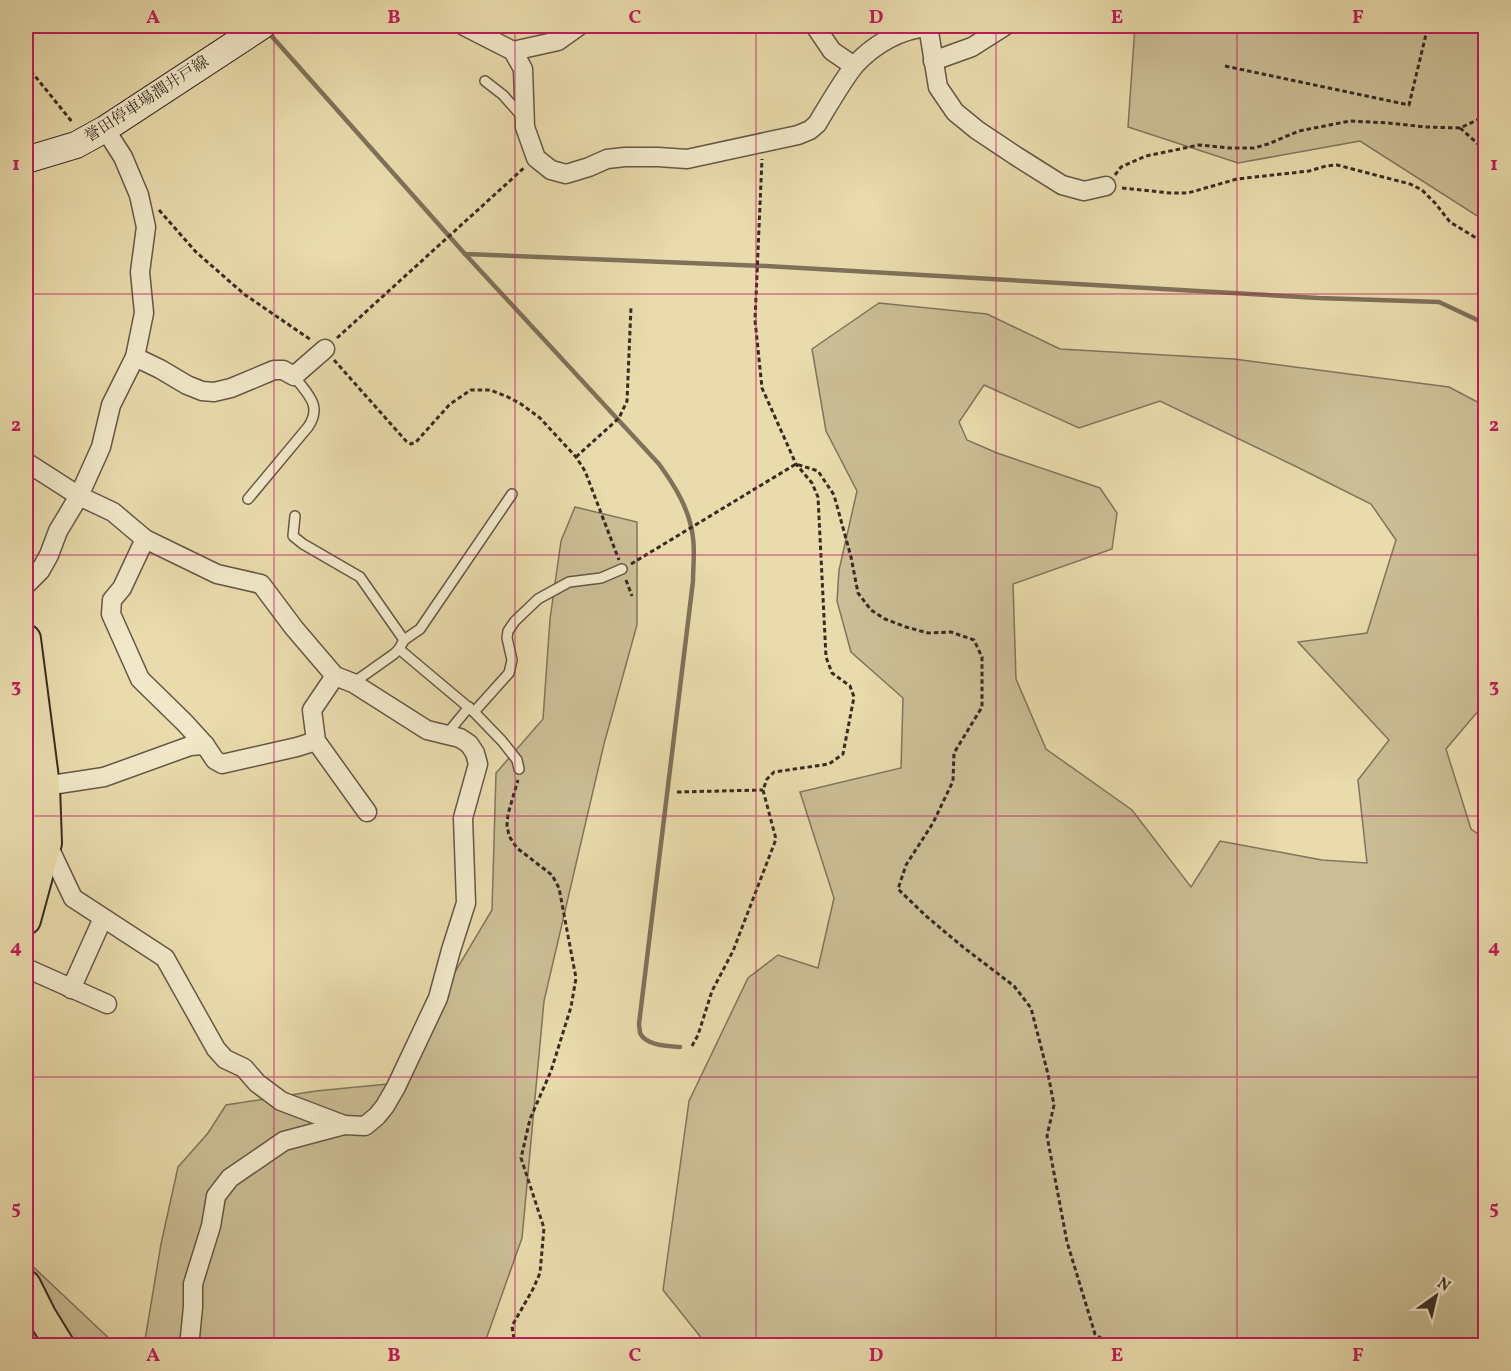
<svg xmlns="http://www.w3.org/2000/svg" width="1511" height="1371" font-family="Vollkorn,'Noto Serif JP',serif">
  <rect width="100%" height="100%" fill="#e9dbac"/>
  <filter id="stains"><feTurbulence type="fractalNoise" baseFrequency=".00333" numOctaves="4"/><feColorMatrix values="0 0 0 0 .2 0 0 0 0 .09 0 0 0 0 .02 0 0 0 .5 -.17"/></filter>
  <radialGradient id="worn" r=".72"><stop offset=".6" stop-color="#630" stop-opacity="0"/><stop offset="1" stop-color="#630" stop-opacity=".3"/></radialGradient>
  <!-- green -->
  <g fill="#cbbd95" stroke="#82745c" stroke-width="1.5" fill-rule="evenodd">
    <polygon points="1135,26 1485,26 1485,221 1360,141 1238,163 1128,127"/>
    <path d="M879 303 987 314 1060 349 1234 359 1449 387 1485 406V703L1446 749 1471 829 1485 839V1345H707L663 1290 689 1101 748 978 778 955 818 968 834 898 800 792 901 768 903 698 851 652 837 601 839 570 857 491 826 431 812 349ZM984 385 1079 428 1160 401 1297 467 1371 504 1396 540 1367 633 1298 642 1389 740 1358 780 1367 863 1322 860 1220 841 1191 887 1132 810 1046 749 1016 679 1013 584 1112 549 1117 513 1100 488 997 453 967 440 959 422Z"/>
    <polygon points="575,507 637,522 637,625 604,744 544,1001 522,1238 484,1345 144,1346 161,1244 178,1167 208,1133 226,1105 316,1091 388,1084 492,910 496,773 543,719 550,619 561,541"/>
    <polygon points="26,1260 116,1345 26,1345"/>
  </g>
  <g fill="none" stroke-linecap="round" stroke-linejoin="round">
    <!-- stream -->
    <g stroke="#7f715a" stroke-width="4.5">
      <polyline points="268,32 465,254 766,266 1318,298 1439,302 1486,324"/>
      <path d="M465 254 659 464C675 486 690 510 693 538 695 551 693 567 693 581L639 1024C639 1025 640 1032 640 1033 646 1046 669 1046 680 1047"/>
    </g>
    <!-- service casing -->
    <g stroke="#655746" stroke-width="12">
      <g id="service">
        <polyline points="485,81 503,95 519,113 524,114"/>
        <path d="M248 499 308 427C323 405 307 394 294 376"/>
        <polyline points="295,516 293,536 303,544 360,577 404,640"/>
        <polyline points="399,649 474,712 502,741 517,760 519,769"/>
        <polyline points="353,683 394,654 399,649 404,640 420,629 512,494"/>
        <polyline points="474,712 509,673 512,660 507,638 508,631 515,621 538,599 569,582 601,578 622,569"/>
        <polyline points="446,735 469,707"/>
      </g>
    </g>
    <!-- minor casing -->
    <g stroke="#655746" stroke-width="21">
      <g id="minor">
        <path d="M464 26 513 51 523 69 525 127 536 158 551 170 566 174 589 167 607 159 625 157H658L687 159 798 135 810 130 817 124C828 106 842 81 855 65 873 45 900 29 928 27"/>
        <polyline points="815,26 832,51 854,66"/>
        <polyline points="928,26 938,87 955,112 977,130 1016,156 1062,185 1084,191 1106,186"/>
        <polyline points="513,51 558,41 579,26"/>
        <polyline points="933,61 972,47 1005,26"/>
        <polyline points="135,357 160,369 187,385 202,391 214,392 231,388 274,370 283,370 294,376 325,349"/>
        <polyline points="26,462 79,496 113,512 145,539 217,574 261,584 294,628 335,676 353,683 427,730 460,738 469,744 475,753 478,764 463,818 466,903 451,950 438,998 396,1087 385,1106 377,1116 365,1126 344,1125 281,1101 257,1083 244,1068 225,1059 216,1049 165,958 73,898 47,843"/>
        <polyline points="145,539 122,588 112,600 111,614 140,679 185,723 205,745 215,760 222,764 297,747 316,741"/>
        <polyline points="26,585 40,571 49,555 58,531 79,496 101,447 111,405 135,357 144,313 140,272 146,227 139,195 123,157 105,129"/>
        <polyline points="335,676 312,710 316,741 367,812"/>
        <polyline points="45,786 104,777 190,746 205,745"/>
        <polyline points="26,968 107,1004"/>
        <polyline points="71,989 103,918"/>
        <polyline points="187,1346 190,1337 193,1307 193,1284 211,1226 216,1196 230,1178 284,1141 344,1125"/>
      </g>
    </g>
    <!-- secondary casing -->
    <g stroke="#392b24" stroke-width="28">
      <polyline id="secondary" points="26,160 76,145 105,129 262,26"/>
    </g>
    <!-- primary casing -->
    <g stroke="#392b24" stroke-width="32">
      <g id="primary">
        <polyline points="26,639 45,786 47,843 26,920"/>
        <polyline points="26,1285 41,1315 60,1346"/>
      </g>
    </g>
    <!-- path -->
    <g stroke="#392b24" stroke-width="3" stroke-dasharray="4.5 3" stroke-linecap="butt">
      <polyline points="26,65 73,123"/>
      <polyline points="1225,66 1409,105 1428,26"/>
      <polyline points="1460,128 1478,144 1486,148"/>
      <polyline points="1115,175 1121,167 1146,156 1199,145 1229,148 1254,148 1268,144 1299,131 1350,121 1388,123 1426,127 1460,128 1486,116"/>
      <polyline points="1122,188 1170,193 1188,193 1237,179 1309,171 1326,166 1337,165 1410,184 1422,190 1435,203 1450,222 1486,244"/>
      <polyline points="159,210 196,252 244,294 311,340"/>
      <polyline points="337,338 525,167"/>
      <polyline points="334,360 406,441 411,444 416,442 450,404 471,390 490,390 508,397 521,404 540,418 576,457 585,471 619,560"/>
      <polyline points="576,457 619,418 627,401 631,307"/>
      <polyline points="631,564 796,464 818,471 834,495 851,557 858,593 871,610 885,619 906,627 928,633 951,632 974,640 982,657 982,707 954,753 953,781 933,823 906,865 898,889 926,916 963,947 1014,986 1031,1008 1048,1074 1054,1105 1047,1136 1067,1242 1095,1334 1112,1346"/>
      <polyline points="626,580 632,596"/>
      <polyline points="677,792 763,790"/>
      <polyline points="692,1046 698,1035 712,991 733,951 776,839 763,790 767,779 774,772 829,764 843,754 854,697 850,686 832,673 826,657 818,497 812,483 796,464 762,388 755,320 762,159"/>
      <polyline points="515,1346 512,1326 533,1289 540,1273 544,1228 521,1158 530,1119 551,1071 571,1007 576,978 559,888 552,875 517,848 509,836 507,825 508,814 518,780"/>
    </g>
    <!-- service -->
    <use href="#service" stroke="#f1e8c9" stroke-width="9"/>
    <!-- minor -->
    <use href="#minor" stroke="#f1e8c9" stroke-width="18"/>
    <!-- secondary -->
    <use href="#secondary" stroke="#f1e8c9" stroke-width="26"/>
    <!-- primary -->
    <use href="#primary" stroke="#e9dbac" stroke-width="28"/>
  </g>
  <!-- grid -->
  <path fill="none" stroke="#c2185b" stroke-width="1.5" stroke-opacity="0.55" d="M274 26V1346M515 26V1346M756 26V1346M996 26V1346M1237 26V1346M26 294H1486M26 555H1486M26 816H1486M26 1077H1486"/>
  <g text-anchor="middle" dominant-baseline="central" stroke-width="4.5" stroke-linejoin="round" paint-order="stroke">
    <!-- street labels -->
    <g font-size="16" fill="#392b24" stroke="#f1e8c9">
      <text transform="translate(147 100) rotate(-33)">誉田停車場潤井戸線</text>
    </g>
  </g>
  <!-- margin -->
  <rect width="1511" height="1371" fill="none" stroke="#e9dbac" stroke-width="66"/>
  <!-- north arrow -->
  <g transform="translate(1436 1296) rotate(34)" stroke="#f1e8c9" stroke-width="4.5" paint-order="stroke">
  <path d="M0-4.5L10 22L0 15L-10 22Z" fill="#392b24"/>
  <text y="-9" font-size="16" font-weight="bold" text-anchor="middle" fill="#392b24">N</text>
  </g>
  <rect x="33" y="33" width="1445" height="1305" fill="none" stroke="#c2185b" stroke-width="2"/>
  <g font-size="20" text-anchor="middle" font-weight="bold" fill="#c2185b">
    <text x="153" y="23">A</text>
    <text x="394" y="23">B</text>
    <text x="635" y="23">C</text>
    <text x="876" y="23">D</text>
    <text x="1117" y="23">E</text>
    <text x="1358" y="23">F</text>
    <text x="16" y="170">1</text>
    <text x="1494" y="170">1</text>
    <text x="16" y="431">2</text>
    <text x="1494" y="431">2</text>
    <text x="16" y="692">3</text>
    <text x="1494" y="692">3</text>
    <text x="16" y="953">4</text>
    <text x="1494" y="953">4</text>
    <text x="16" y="1214">5</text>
    <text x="1494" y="1214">5</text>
    <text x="153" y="1361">A</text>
    <text x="394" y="1361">B</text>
    <text x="635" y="1361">C</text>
    <text x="876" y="1361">D</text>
    <text x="1117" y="1361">E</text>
    <text x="1358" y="1361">F</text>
  </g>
  <rect width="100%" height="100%" filter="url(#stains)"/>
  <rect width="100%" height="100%" fill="url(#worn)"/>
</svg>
